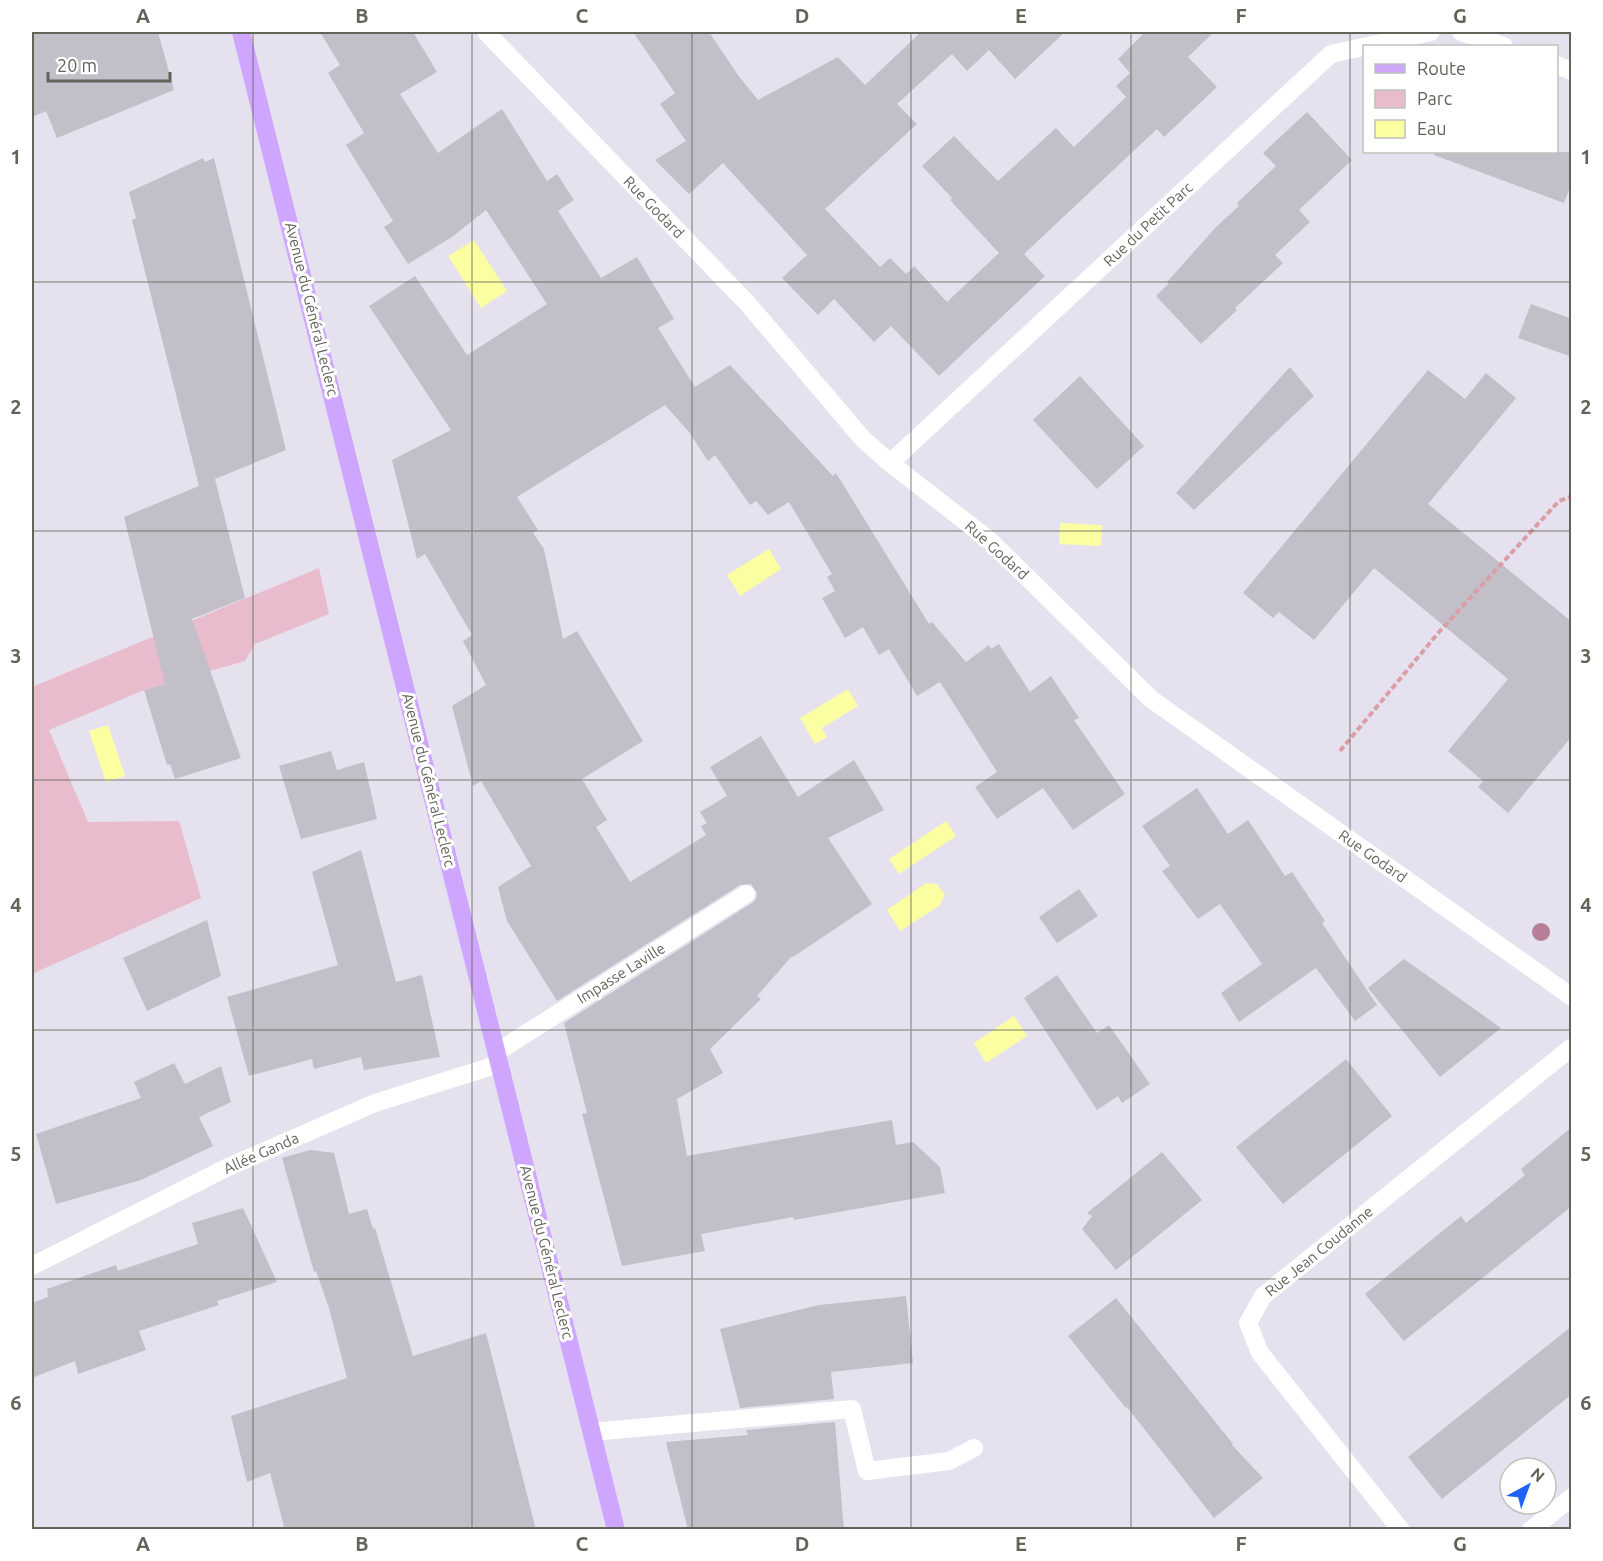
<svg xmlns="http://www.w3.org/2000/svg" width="1603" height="1561" font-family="Ubuntu,sans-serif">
  <rect width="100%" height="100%" fill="#e6e1ee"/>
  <!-- green -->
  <polygon fill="#e8bccd" points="319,568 329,614 255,644 245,661 144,690 49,730 88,822 179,821 201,898 32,974 32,687"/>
  <!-- water -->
  <g fill="#fbffa1">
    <polygon points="474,240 507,291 481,308 448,256"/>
    <polygon points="1060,523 1102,525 1101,546 1059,544"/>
    <polygon points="769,549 781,569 740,596 727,575"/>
    <polygon points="848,689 858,706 822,728 827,737 815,744 800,718"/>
    <polygon points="108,725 125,776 106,782 89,731"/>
    <polygon points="946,821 956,836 899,874 889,859"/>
    <polygon points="926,883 937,884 945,895 939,906 900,931 887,910"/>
    <polygon points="1014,1016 1027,1036 986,1063 974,1043"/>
  </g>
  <!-- building -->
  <g fill="#c2bfc9">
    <polygon points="32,32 158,32 174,90 57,138 46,111 32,117"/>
    <polygon points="320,32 413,32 437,72 400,94 438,153 502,109 547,181 557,174 574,200 558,211 601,278 637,257 674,319 658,328 695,387 730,365 833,476 836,473 929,624 932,622 966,662 989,645 991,649 999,644 1030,692 1051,676 1079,718 1074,720 1125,794 1073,830 1043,788 997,819 975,787 997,772 940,682 917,696 889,649 879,655 863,627 845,638 822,598 835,591 827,577 832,574 789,502 768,515 756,501 750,505 715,455 708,461 689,432 665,405 517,497 538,530 533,533 544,549 563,639 577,631 643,741 582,779 607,820 596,827 630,882 706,835 701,826 707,823 700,812 727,796 710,767 761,736 798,797 854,760 884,810 828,838 872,904 793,957 792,956 757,996 761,999 710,1049 723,1073 677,1099 687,1156 892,1120 896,1145 913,1142 940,1167 945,1193 794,1220 793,1217 701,1234 705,1251 622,1266 582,1114 587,1113 564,1023 752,903 756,899 757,893 751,884 740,885 557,1001 507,921 498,887 531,866 481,781 473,786 452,706 486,685 463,641 472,635 425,554 417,559 392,460 451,430 369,306 415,276 467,355 547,304 486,210 452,237 408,264 384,227 393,221 346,145 364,133 328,73 340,65"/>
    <polygon points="633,32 709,32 738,75 758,100 838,57 865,85 921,32 1065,32 1015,79 989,50 967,71 952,54 897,104 917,124 825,209 880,267 890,258 906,274 914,266 947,302 999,253 950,200 952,198 922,166 954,136 998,181 1056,128 1074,147 1126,97 1116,86 1130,73 1118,59 1145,32 1214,32 1188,57 1217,87 1164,137 1157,129 1024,254 1045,276 939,376 891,326 874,342 834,299 818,315 782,278 807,255 723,163 689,194 655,160 686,141 660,104 675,93"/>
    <polygon points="1307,112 1352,160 1299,210 1310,222 1275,255 1283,263 1235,308 1237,310 1201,344 1156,296 1169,283 1167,282 1216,227 1239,206 1237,203 1276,166 1263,153"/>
    <polygon points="1434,152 1572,152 1572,182 1564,203 1434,155"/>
    <polygon points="203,158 205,162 214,158 286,450 215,479 245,598 192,619 241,758 175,779 170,764 167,765 144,690 165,684 124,517 199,486 132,220 136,218 129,192"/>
    <polygon points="1531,304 1572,319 1572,357 1518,338"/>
    <polygon points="1290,367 1314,396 1194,510 1176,493"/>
    <polygon points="1428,370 1465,399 1486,373 1516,398 1428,504 1572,622 1572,736 1508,813 1478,787 1483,781 1448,751 1508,679 1374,568 1314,640 1279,612 1273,618 1243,593"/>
    <polygon points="1080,376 1144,446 1097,489 1033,420"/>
    <polygon points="331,751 337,770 364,762 377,819 301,839 279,766"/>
    <polygon points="1197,788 1228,834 1248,820 1285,876 1292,872 1325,921 1322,923 1377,1005 1355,1021 1316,968 1239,1022 1221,993 1262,964 1220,904 1198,919 1162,871 1170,866 1142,826"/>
    <polygon points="361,850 396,982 422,975 440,1057 364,1070 361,1057 314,1069 312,1059 249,1076 227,997 338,965 312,872"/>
    <polygon points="1079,889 1098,916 1057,943 1039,917"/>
    <polygon points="207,920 221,976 147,1011 123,958"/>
    <polygon points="1404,959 1501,1028 1440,1077 1368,988"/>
    <polygon points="1057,975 1097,1033 1109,1025 1150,1084 1122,1103 1118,1096 1097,1110 1024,998"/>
    <polygon points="1346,1059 1392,1116 1283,1204 1236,1147"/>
    <polygon points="174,1063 185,1084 221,1066 231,1102 199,1117 213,1146 141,1180 56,1204 36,1134 141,1098 134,1082"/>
    <polygon points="1572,1127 1572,1206 1404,1341 1365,1294 1461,1216 1466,1223 1525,1175 1521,1169"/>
    <polygon points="310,1150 334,1153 349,1214 367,1209 373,1229 375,1228 413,1356 486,1333 536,1530 285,1530 270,1473 247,1482 231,1416 347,1378 329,1308 316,1271 314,1272 282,1158"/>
    <polygon points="1162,1152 1202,1200 1116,1270 1082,1229 1092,1216 1087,1213"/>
    <polygon points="243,1208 277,1282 217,1301 219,1305 139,1331 146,1350 78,1374 75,1361 32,1378 32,1303 48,1297 47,1289 116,1265 118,1271 198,1244 192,1223"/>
    <polygon points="906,1296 913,1363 831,1372 834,1399 740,1408 720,1329 819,1305"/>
    <polygon points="1116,1298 1233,1444 1232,1445 1263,1478 1214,1518 1127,1407 1126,1408 1068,1336"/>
    <polygon points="1572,1326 1572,1394 1442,1499 1408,1457"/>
    <polygon points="835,1422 844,1530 688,1530 666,1442 748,1435 746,1430"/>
  </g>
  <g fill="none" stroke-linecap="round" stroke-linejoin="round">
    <!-- path -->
    <polyline stroke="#db9ea6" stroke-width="4" stroke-dasharray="6 3" stroke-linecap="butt" points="1340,751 1439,632 1559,501 1572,496"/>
    <!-- minor -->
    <g stroke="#fff" stroke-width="18">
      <polyline points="486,32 748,304 863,439 890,463 988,539 1151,699 1572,997"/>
      <polyline points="1461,32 1504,46"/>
      <polyline points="1556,65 1572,71"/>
      <polyline points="890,463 1331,54 1431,32"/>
      <polyline points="497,1052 746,894"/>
      <polyline points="32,1266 226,1168 375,1103 499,1064"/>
      <polyline points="591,1432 852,1409 867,1471 949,1461 974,1448"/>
      <polyline points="1401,1530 1260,1353 1248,1323 1263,1296 1572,1047"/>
      <polyline points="1531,1530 1572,1497"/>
    </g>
    <!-- major -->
    <polyline stroke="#cea6ff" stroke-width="18" points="241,32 616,1530"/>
  </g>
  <!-- trees -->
  <circle fill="#b57f97" cx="1541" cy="932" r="9"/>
  <!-- grid -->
  <path fill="none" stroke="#62645a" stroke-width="1.5" stroke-opacity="0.55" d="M253 32V1530M472 32V1530M692 32V1530M911 32V1530M1131 32V1530M1350 32V1530M32 282H1572M32 531H1572M32 780H1572M32 1030H1572M32 1279H1572"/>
  <g text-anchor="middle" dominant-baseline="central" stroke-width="6" stroke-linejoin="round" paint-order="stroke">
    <!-- street labels -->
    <g font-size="15" fill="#62645a" stroke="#fff">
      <text transform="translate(654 207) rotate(46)">Rue Godard</text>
      <text transform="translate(1148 224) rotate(-43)">Rue du Petit Parc</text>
      <text transform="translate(312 309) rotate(76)">Avenue du Général Leclerc</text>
      <text transform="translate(997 550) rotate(42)">Rue Godard</text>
      <text transform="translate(429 780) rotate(76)">Avenue du Général Leclerc</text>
      <text transform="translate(1373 856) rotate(35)">Rue Godard</text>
      <text transform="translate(621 973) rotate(-32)">Impasse Laville</text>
      <text transform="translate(261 1153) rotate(-24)">Allée Ganda</text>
      <text transform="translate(1319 1251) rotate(-39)">Rue Jean Coudanne</text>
      <text transform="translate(547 1252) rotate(76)">Avenue du Général Leclerc</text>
    </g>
  </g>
  <!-- border -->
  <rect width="1603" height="1561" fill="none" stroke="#ffffff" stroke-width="66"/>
  <!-- legend -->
  <rect x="1363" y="45" width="195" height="108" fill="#ffffff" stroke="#c0c1bd" stroke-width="1.5"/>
  <rect x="1375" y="64" width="30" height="9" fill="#cea6ff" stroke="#c0c1bd" stroke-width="1.5"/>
  <text x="1417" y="75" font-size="18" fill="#62645a">Route</text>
  <rect x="1375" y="90" width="30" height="18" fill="#e8bccd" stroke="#c0c1bd" stroke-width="1.5"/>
  <text x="1417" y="105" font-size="18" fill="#62645a">Parc</text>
  <rect x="1375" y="120" width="30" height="18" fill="#fbffa1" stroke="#c0c1bd" stroke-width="1.5"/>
  <text x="1417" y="135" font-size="18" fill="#62645a">Eau</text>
  <!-- north arrow -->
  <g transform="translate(1528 1486) rotate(41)"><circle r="28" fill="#ffffff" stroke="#c0c1bd" stroke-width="1.5"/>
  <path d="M0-4.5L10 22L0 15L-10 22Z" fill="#1f62f7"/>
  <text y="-9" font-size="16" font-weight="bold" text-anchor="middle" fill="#62645a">N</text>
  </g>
  <!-- scale -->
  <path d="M48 72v9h122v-9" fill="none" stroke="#62645a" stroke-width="3"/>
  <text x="57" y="72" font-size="18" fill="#62645a" stroke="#ffffff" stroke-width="4.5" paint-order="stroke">20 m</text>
  <rect x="33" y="33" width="1537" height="1495" fill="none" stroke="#62645a" stroke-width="2"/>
  <g font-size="20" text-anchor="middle" font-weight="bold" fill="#62645a">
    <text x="143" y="23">A</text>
    <text x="362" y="23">B</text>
    <text x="582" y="23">C</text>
    <text x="802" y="23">D</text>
    <text x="1021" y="23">E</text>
    <text x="1241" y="23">F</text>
    <text x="1460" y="23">G</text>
    <text x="16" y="164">1</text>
    <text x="1586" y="164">1</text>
    <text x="16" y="414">2</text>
    <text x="1586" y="414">2</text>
    <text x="16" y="663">3</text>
    <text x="1586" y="663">3</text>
    <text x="16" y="912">4</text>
    <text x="1586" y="912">4</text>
    <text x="16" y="1161">5</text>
    <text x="1586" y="1161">5</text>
    <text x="16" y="1410">6</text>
    <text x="1586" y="1410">6</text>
    <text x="143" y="1551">A</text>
    <text x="362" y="1551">B</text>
    <text x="582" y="1551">C</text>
    <text x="802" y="1551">D</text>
    <text x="1021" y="1551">E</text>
    <text x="1241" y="1551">F</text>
    <text x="1460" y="1551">G</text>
  </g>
</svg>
